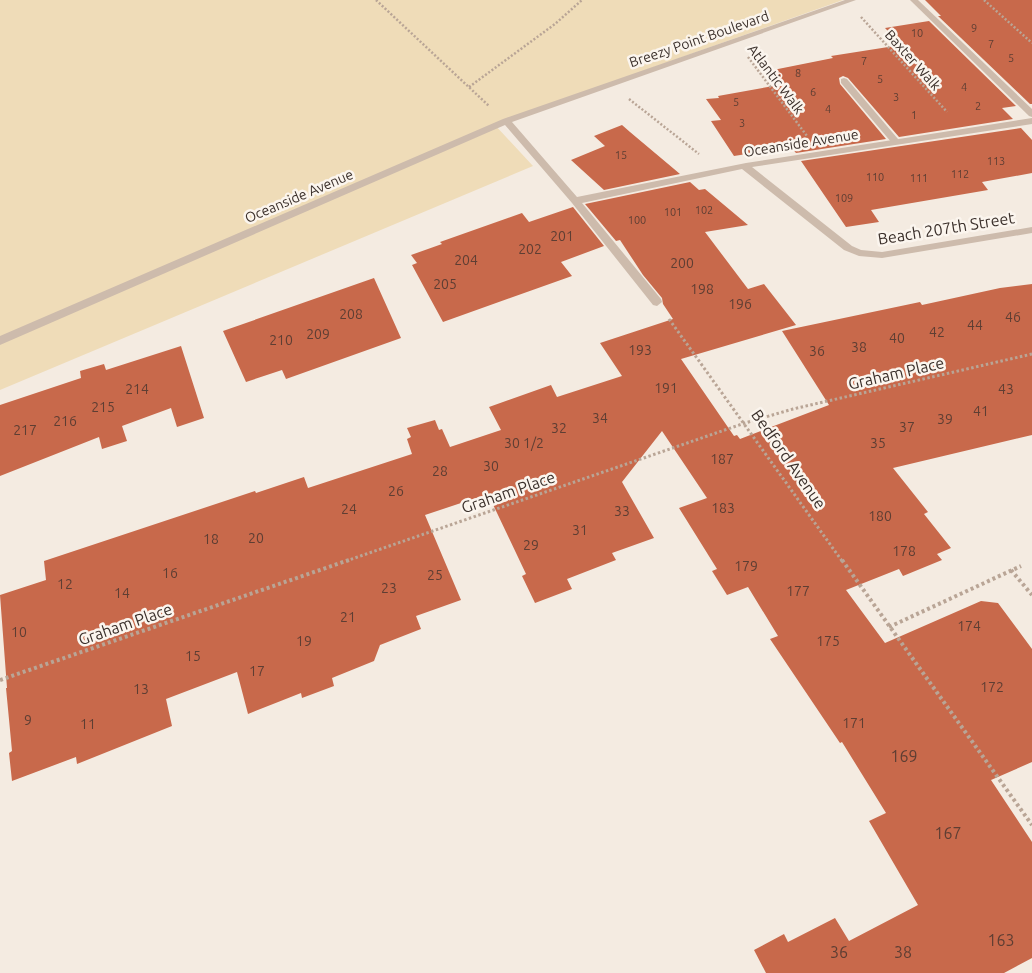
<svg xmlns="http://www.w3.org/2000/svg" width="1032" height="973" font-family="Ubuntu,sans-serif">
  <rect width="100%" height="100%" fill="#f4ebe1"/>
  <!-- sand -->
  <polygon fill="#efdcb8" points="0,0 843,0 494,124 533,166 0,390"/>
  <!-- building -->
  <g fill="#c8694b">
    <polygon points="925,0 1032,0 1032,104 1030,104 938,16 941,16"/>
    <polygon points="929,21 1016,106 1002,108 1013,119 899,137 848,78 843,76 839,78 840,84 886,139 796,153 791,147 734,156 711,121 721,120 706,99 719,98 718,96 785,84 773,70 833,58 831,56 901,45 885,28"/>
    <polygon points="622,125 630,132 680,174 604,190 571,160 605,146 594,136"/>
    <polygon points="1021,128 1032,140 1032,173 982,182 988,190 871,210 879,222 846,227 801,161"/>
    <polygon points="690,182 699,190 705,189 748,225 705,232 748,289 764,284 796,325 681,359 734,436 737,435 740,439 829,405 782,331 920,302 922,305 1000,288 1032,284 1032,435 893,468 928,512 924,514 951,548 937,554 942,560 903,576 899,569 846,590 885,643 981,601 998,603 1032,649 1032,762 991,780 1032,842 1032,958 1004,973 766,973 754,950 784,934 788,942 835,918 849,941 918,905 869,821 886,813 842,742 840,743 770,639 778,636 748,587 727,595 712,571 717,569 679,508 707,498 662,431 622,482 654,538 612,553 616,560 567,579 572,589 535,603 522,576 526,574 488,494 425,515 461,600 416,616 421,629 380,645 374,661 332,678 334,686 302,698 301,693 248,714 237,672 166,699 172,726 77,764 76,757 12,781 9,753 12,751 6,688 7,688 0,595 46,580 44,561 255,491 256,493 304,477 308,488 412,454 407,439 411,437 407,428 435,420 439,430 442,429 450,447 501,430 489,407 551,385 557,397 622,376 600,343 673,319 663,304 662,298 643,275 620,240 616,241 585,204"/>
    <polygon points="573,207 604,246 561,262 572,276 443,322 412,265 417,263 411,255 442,244 440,242 522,213 529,222"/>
    <polygon points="374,278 401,338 286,379 282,370 246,382 223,331"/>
    <polygon points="181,346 204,418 177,427 171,408 122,426 127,441 102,449 99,437 0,476 0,405 81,378 80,371 104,364 106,370"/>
  </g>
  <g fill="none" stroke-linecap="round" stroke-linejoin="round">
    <!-- path-far2 -->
    <g stroke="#b9a596" stroke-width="2.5" stroke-dasharray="2 2" stroke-linecap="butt">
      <polyline points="376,0 489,106"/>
      <polyline points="984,0 1032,43"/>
      <polyline points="861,17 947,112"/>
      <polyline points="748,57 807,136"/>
      <polyline points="469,87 555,24 582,0"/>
      <polyline points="629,99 699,154"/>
    </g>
    <!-- path-far1 -->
    <g stroke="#b9a596" stroke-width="3" stroke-dasharray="2.5 2.5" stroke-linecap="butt">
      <polyline points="669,319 842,561"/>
      <polyline points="346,561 745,423 793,409 1032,354"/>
    </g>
    <!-- path -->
    <g stroke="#b9a596" stroke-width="4" stroke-dasharray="3 3" stroke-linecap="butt">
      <polyline points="842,560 1032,825"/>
      <polyline points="1011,570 1032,595"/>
      <polyline points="889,627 1021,566"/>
      <polyline points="0,680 349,560"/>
    </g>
    <!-- lane -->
    <g fill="#cdbbac" fill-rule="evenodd">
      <polygon points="910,0 918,0 1032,109 1032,117 1029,116"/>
      <polygon points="844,78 847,79 898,139 898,143 892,143 841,83 841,79"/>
    </g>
    <!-- street -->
    <polygon fill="#cdbbac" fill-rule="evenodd" points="845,0 856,0 512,122 577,197 746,163 1032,118 1032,124 752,167 852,246 861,250 882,252 1032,227 1032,233 882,258 859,256 844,250 742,169 582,203 661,299 662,302 657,306 653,305 572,203 505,125 0,345 0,336 503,119"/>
  </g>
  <g text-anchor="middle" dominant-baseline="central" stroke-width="5" stroke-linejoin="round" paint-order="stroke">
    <!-- far-number labels -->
    <g font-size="11" fill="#5e3e33">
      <text x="974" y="28">9</text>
      <text x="917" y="33">10</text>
      <text x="991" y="44">7</text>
      <text x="1011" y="58">5</text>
      <text x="864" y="61">7</text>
      <text x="798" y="73">8</text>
      <text x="880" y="79">5</text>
      <text x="964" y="87">4</text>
      <text x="813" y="92">6</text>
      <text x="896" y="97">3</text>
      <text x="736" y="102">5</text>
      <text x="978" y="106">2</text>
      <text x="828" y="109">4</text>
      <text x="914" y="115">1</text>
      <text x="742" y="123">3</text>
      <text x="621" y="155">15</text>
      <text x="996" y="161">113</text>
      <text x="960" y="174">112</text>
      <text x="875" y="177">110</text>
      <text x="919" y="178">111</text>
      <text x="844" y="198">109</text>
      <text x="704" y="210">102</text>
      <text x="673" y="212">101</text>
      <text x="637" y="220">100</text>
    </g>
    <!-- far-street labels -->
    <g font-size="14" fill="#3b302b" stroke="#fbf5ee">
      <text transform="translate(699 39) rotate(-19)">Breezy Point Boulevard</text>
      <text transform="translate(913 60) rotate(48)">Baxter Walk</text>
      <text transform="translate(776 79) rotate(53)">Atlantic Walk</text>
      <text transform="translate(801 143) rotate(-9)">Oceanside Avenue</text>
      <text transform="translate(299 196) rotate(-23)">Oceanside Avenue</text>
    </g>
    <!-- number labels -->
    <g font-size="14" fill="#5e3e33">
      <text x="562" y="236">201</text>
      <text x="530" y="249">202</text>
      <text x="466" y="260">204</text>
      <text x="682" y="263">200</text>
      <text x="445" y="284">205</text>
      <text x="702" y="289">198</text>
      <text x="740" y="304">196</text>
      <text x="351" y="314">208</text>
      <text x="1013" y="317">46</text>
      <text x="975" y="325">44</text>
      <text x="937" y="332">42</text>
      <text x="318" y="334">209</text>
      <text x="897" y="338">40</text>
      <text x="281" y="340">210</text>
      <text x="859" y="347">38</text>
      <text x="640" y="350">193</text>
      <text x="817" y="351">36</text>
      <text x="666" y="388">191</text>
      <text x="137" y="389">214</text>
      <text x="1006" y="389">43</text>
      <text x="103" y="407">215</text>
      <text x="981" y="411">41</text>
      <text x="600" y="418">34</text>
      <text x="945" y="419">39</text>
      <text x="65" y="421">216</text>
      <text x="907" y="427">37</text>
      <text x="559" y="428">32</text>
      <text x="25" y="430">217</text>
      <text x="524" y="443">30 1/2</text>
      <text x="878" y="443">35</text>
      <text x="722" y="459">187</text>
      <text x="491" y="466">30</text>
      <text x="440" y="471">28</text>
      <text x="396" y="491">26</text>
      <text x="723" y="508">183</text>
      <text x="349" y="509">24</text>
      <text x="622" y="511">33</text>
      <text x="880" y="516">180</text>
      <text x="580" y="530">31</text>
      <text x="256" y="538">20</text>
      <text x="211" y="539">18</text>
      <text x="531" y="545">29</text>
      <text x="904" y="551">178</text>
      <text x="746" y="566">179</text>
      <text x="170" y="573">16</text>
      <text x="435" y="575">25</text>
      <text x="65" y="584">12</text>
      <text x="389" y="588">23</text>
      <text x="798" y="591">177</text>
      <text x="122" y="593">14</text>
      <text x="348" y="617">21</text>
      <text x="969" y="626">174</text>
      <text x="19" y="632">10</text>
      <text x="304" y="641">19</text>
      <text x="828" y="641">175</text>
      <text x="193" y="656">15</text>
      <text x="257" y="671">17</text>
      <text x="992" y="687">172</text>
      <text x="141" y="689">13</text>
      <text x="28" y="720">9</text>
      <text x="854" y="723">171</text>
      <text x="88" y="724">11</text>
    </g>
    <!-- street labels -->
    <g font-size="16" fill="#3b302b" stroke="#fbf5ee">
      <text transform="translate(946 228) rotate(-9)">Beach 207th Street</text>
      <text transform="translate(896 373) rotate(-13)">Graham Place</text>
      <text transform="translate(789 459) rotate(55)">Bedford Avenue</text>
      <text transform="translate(508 492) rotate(-19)">Graham Place</text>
      <text transform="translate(125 624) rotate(-19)">Graham Place</text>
    </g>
    <!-- near-number labels -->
    <g font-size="16" fill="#5e3e33">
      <text x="904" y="756">169</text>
      <text x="948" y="833">167</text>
      <text x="1001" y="940">163</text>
      <text x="839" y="952">36</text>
      <text x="903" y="952">38</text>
    </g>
  </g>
</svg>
